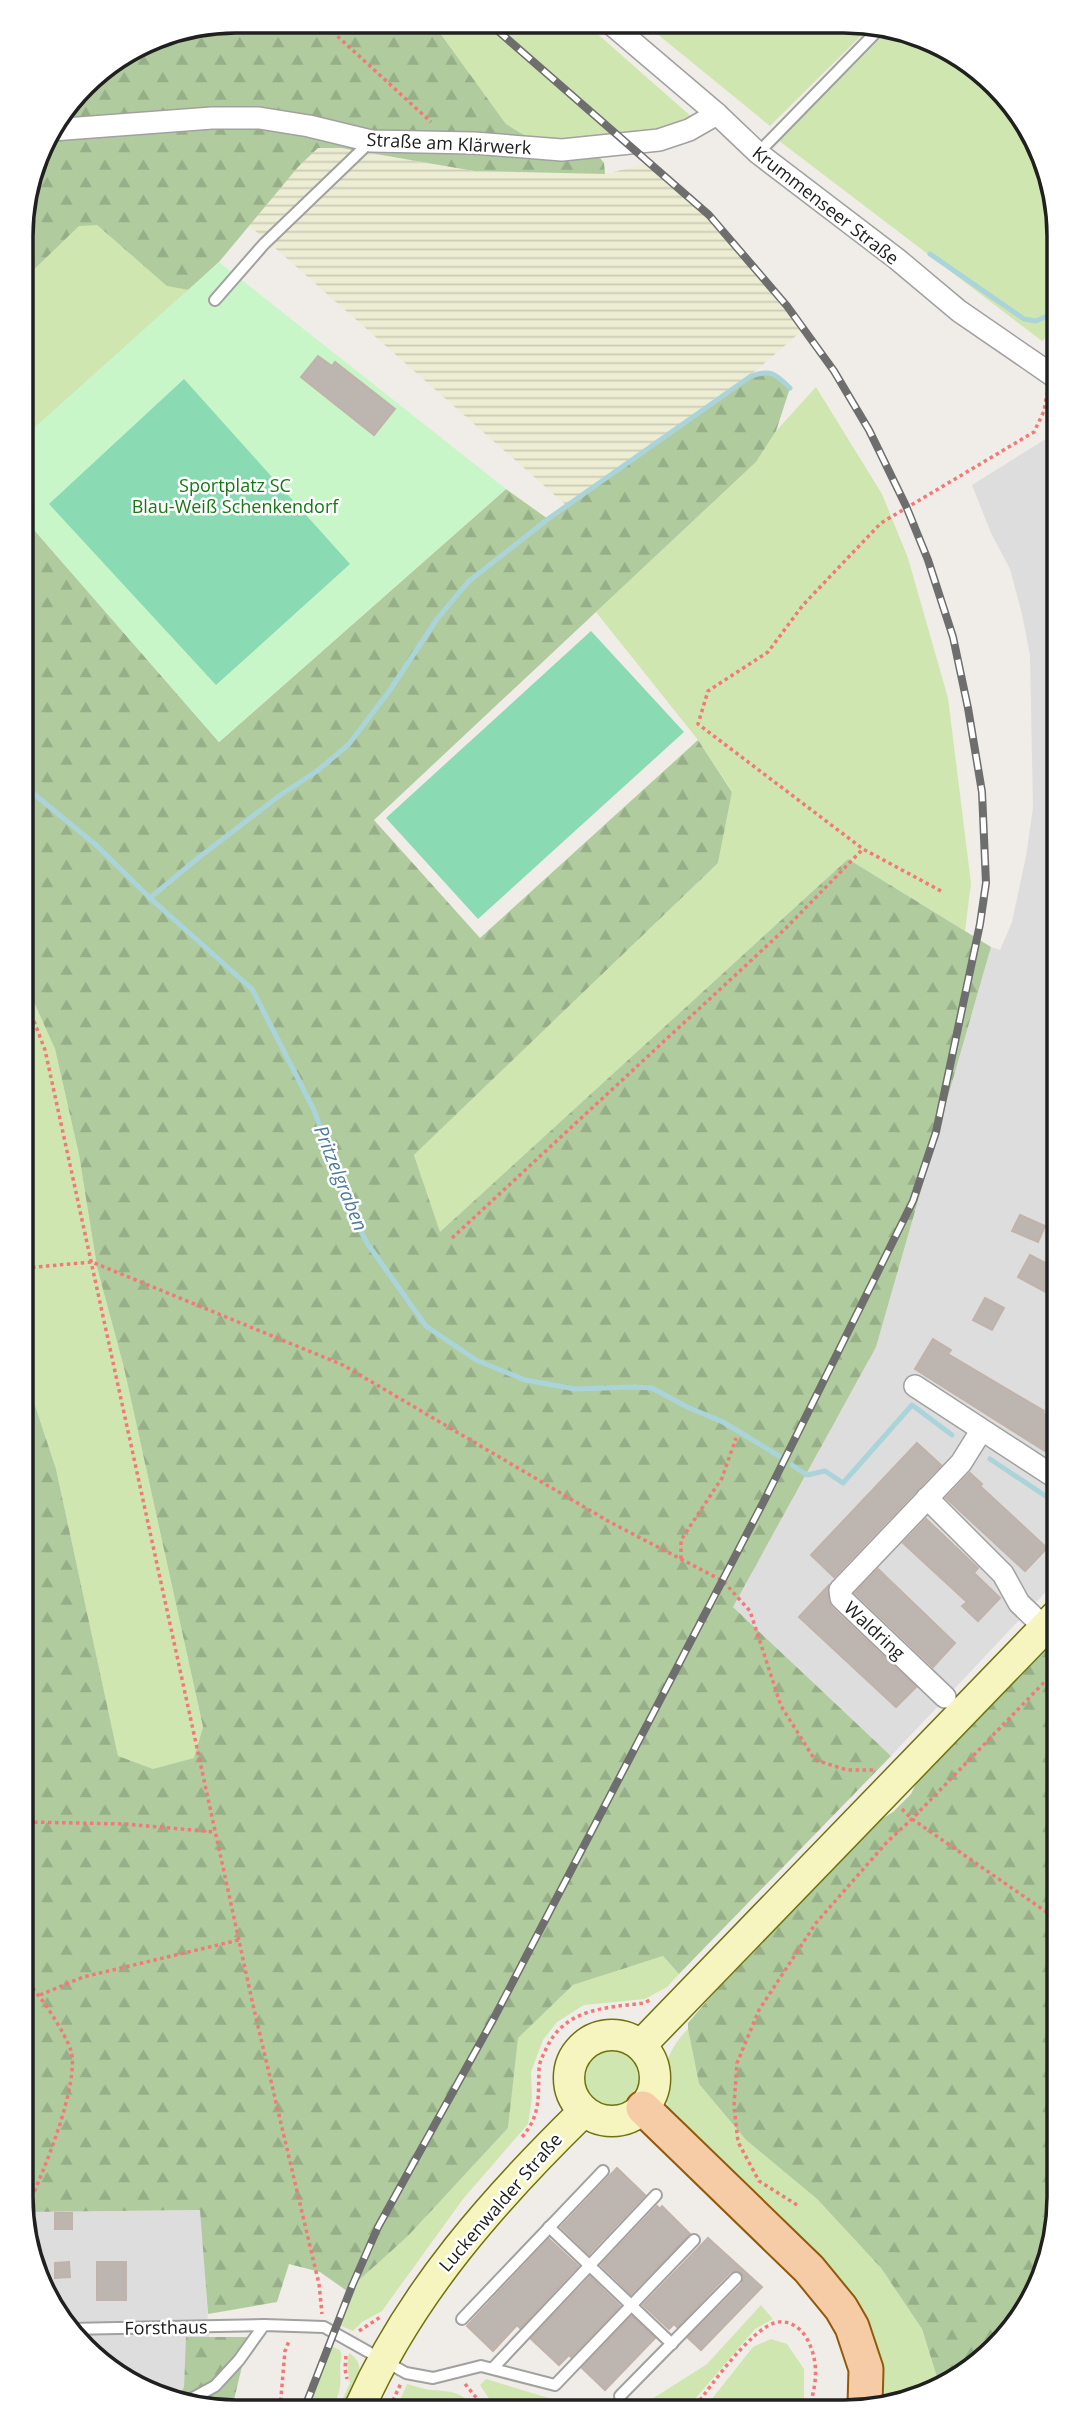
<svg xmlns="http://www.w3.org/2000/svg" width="1080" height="2433" font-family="'Open Sans',sans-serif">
  <defs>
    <pattern id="farmland-rules" width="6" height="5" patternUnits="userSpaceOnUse" patternTransform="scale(1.75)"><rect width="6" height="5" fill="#ededd4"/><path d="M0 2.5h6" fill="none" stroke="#cbcbb6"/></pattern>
    <pattern id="forest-firs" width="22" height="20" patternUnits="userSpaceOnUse" patternTransform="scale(1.75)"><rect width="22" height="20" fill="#b0cc9e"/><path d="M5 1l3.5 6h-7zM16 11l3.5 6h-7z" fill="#97af88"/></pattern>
  </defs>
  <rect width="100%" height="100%" fill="#f0ece7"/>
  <!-- residential -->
  <g fill="#dedddd">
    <polygon points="1052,435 1056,1581 891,1756 733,1607 876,1347 991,947 1000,950 1012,922 1026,856 1033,808 1030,655 1022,614 1010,569 991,533 972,485"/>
    <polygon points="201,2210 209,2337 187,2337 184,2387 177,2399 94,2358 57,2316 39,2277 29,2212"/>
  </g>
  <!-- farmland -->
  <polygon fill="url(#farmland-rules)" points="318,148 341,148 474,171 605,174 650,163 709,215 752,263 804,329 746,379 567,506 249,225 298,167"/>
  <!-- grass -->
  <g fill="#d0e6b0">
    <polygon points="432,22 585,23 693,118 674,129 561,140 526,137 506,124"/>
    <polygon points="645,24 872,25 770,126"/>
    <polygon points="891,28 986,75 1030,128 1052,180 1052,332 1042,341 778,140"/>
    <polygon points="79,225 97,225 167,285 189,290 22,439 22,281"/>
    <polygon points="816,387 882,494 908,558 948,698 971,883 965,931 848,859 440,1233 414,1155 718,863 732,791 698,740 596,612 756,462 776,431"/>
    <polygon points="24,980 55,1049 79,1155 97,1267 124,1368 203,1727 195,1758 153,1770 118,1757 56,1469 25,1375"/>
    <polygon points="663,1956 679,1974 667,1987 645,1999 584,2005 557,2022 543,2040 531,2072 532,2098 528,2124 463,2199 382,2311 362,2322 353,2331 339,2325 358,2281 408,2236 508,2128 517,2038 573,1985"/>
    <path d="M688 2029 699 2084 746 2140 817 2199 881 2268 922 2329 940 2387 900 2405H881V2363L671 2114C657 2083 664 2052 688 2029Z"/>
    <circle cx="612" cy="2079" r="31"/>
    <polygon points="761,2305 773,2319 755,2329 689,2406 641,2406 707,2364"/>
    <polygon points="771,2339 787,2344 804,2369 804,2405 707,2405 753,2347"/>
    <path d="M331 2346 340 2350C343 2357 340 2360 340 2367 341 2386 341 2390 333 2407H309Z"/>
    <path d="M349 2353C371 2366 353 2391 345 2407H339L350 2383 347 2364Z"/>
    <polygon points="486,2379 575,2406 499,2406 490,2400 480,2385"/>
    <path d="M407 2384C415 2386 423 2389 431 2390 451 2392 459 2390 474 2407H397Z"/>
  </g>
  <!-- forest -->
  <g fill="url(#forest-firs)">
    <polygon points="236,21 432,22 506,124 527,137 585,139 604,163 605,174 474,171 341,148 318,148 298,167 219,262 189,290 167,286 97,225 79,226 22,281 21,221 43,141 94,75 154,37"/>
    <polygon points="764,371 775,374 790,388 776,431 756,462 374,820 480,938 698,740 732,792 718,863 414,1155 440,1232 848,859 991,947 876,1347 733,1607 891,1756 679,1974 663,1956 573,1985 518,2038 508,2128 408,2236 347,2291 320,2272 289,2264 277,2302 208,2314 200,2210 30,2212 39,2277 28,2253 25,1375 56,1469 118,1756 153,1769 194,1758 203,1727 124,1368 97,1267 79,1155 55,1049 24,980 22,516 219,742 506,489 548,519 751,376"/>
    <polygon points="1057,1631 1059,2212 1043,2279 1014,2328 964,2376 940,2387 922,2329 881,2268 817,2199 746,2140 699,2084 688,2029 688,2023 765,1933 864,1830 893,1812 911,1794 923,1769"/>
    <polygon points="186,2337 249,2337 232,2408 194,2408 177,2399 184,2387"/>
  </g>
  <!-- park -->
  <polygon fill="#c8f6c8" points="219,262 506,489 219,742 22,516 22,439"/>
  <!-- pitch -->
  <g fill="#8adab4">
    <polygon points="184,379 350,564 216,685 49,504"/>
    <polygon points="591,631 684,732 478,919 386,818"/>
  </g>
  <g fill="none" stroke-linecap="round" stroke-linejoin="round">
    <!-- stream -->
    <g stroke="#aad4da" stroke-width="5">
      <polyline points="930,254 1024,319 1036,321 1052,314"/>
      <polyline points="23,785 96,845 150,898 252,989 314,1110 349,1208 367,1243 426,1326 476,1360 525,1380 575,1389 634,1387 652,1388 687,1407 723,1422 779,1456"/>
      <path d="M150 898 198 858 279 796 317 771 349 744 390 690 437 619 468 582 548 519 751 376C772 369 775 374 790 388"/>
      <polyline points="990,1459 1056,1503"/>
      <polyline points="792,1465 807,1475 825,1471 843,1483 912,1405 952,1435"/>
    </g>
  </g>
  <!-- building -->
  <g fill="#bdb5b0" stroke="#c1b2aa" stroke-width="2">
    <polygon points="318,356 332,366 335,362 395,409 374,435 301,377"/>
    <polygon points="1020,1215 1045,1226 1038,1242 1012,1231"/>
    <polygon points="1030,1255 1055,1268 1055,1297 1018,1277"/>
    <polygon points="985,1298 1004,1308 992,1330 973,1320"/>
    <polygon points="933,1339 951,1350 948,1354 1044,1411 1043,1413 1056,1421 1056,1458 915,1369"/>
    <polygon points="917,1443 941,1465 834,1577 811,1555"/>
    <polygon points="970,1473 982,1484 980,1486 1047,1548 1025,1571 946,1498"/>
    <polygon points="926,1519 978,1568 974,1573 1000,1598 978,1621 962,1606 967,1602 903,1543"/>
    <polygon points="878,1569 955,1643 933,1667 855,1593"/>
    <polygon points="828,1586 828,1600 832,1608 916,1687 896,1707 799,1617"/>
    <polygon points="617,2168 645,2195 589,2254 561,2227"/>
    <polygon points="657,2206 660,2209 662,2206 690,2234 631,2294 601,2265"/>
    <rect x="55" y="2213" width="17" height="16"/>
    <polygon points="708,2238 762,2287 701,2350 688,2338 742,2284 744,2277 741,2272 735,2270 730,2272 677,2327 674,2324 669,2329 643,2305"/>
    <polygon points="549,2239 578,2266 520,2328 517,2325 493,2351 467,2326"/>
    <polygon points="69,2262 70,2277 55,2278 55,2263"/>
    <rect x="97" y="2262" width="29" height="38"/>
    <polygon points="590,2277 620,2306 571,2357 569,2355 559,2365 531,2339"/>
    <polygon points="632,2316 655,2338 605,2390 582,2368"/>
  </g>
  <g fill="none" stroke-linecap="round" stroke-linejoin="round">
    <!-- service casing -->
    <g stroke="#a1a1a1" stroke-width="14">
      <g id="service">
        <polyline points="758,153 883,25"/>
        <polyline points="215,300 264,244 371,141"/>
        <polyline points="549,2227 672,2344"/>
        <polyline points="462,2319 603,2171"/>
        <polyline points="68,2329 264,2325"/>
        <polyline points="493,2368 656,2195"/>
        <polyline points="620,2396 736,2278"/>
        <polyline points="184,2403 215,2386 239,2360 264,2325 324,2327 406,2373 433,2378 481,2366 555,2385 694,2240"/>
      </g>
    </g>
    <!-- minor casing -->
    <g stroke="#a1a1a1" stroke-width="24">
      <g id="minor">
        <polyline points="610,23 717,114 758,153 897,259 959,311 1052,375"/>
        <polyline points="52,130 212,118 259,118 309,126 371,141 474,143 562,150 659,140 689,130 717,114"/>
        <polyline points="915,1386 1056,1478"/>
        <polyline points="927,1498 1003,1574 1019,1603 1045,1628"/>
        <polyline points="945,1697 841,1598 840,1590 961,1463 981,1431"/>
      </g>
    </g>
    <!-- secondary casing -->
    <g stroke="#70720c" stroke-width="33">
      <g id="secondary">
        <circle cx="612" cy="2078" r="43"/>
        <polyline points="641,2045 1056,1616"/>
        <path d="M360 2407C411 2292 495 2198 584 2111"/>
      </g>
    </g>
    <!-- primary casing -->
    <g stroke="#92590a" stroke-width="37">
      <polyline id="primary" points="643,2108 809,2269 841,2308 852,2327 866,2369 865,2405"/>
    </g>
    <!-- path -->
    <g stroke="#f17977" stroke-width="3.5" stroke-dasharray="3.5 3.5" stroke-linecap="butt">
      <polyline points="322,22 431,122"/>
      <polyline points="941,891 863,849 698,724 708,691 768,652 803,605 881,523 1034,432 1044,411 1047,393"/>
      <polyline points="24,995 45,1050 253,2005 319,2284 322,2314"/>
      <polyline points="452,1238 785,929 863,849"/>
      <polyline points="25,1268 92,1262 343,1365 608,1521 723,1581 750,1611 781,1706 815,1760 847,1770 876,1770"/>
      <polyline points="681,1559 681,1540 722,1478 736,1438"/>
      <polyline points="902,1809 912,1819 1058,1920"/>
      <polyline points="27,1822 125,1824 215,1832"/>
      <path d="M28 1983C41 1996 66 2034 71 2051 80 2083 43 2174 28 2205"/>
      <polyline points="40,1995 83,1977 239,1940"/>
      <path d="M522 2137C541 2115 538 2097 539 2070 539 2062 543 2056 546 2049 565 2008 605 2008 644 2003L650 2000"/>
      <polyline points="797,2205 759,2181 738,2142 734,2106 737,2063 759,2010 816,1923 887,1842 912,1819 1057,1669"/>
      <polyline points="359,2331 382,2316"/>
      <polyline points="346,2356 345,2369 347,2379"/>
      <polyline points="465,2384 484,2407"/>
      <path d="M696 2406C711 2385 750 2331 774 2323 787 2319 799 2326 806 2337 819 2360 817 2381 810 2405"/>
      <polyline points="390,2407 401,2383"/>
      <polyline points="280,2408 285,2351 289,2341"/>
    </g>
    <!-- service -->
    <use href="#service" stroke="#fff" stroke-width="10"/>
    <!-- minor -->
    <use href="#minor" stroke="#fff" stroke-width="21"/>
    <!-- secondary -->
    <use href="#secondary" stroke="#f6f4bf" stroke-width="30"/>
    <!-- primary -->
    <use href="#primary" stroke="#f6cca6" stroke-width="33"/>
    <!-- rail casing -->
    <g stroke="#6e6e6e" stroke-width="8">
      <polyline id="rail" points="305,2407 352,2286 378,2227 495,2016 765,1499 913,1201 936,1132 980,924 986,883 982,792 968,708 953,637 928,560 906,506 869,430 834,371 787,306 709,215 489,23"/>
    </g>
    <!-- rail -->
    <use href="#rail" stroke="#fff" stroke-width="5" stroke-dasharray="16" stroke-linecap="butt"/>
  </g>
  <g text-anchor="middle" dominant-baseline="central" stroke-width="5" stroke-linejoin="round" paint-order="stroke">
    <!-- street labels -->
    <g font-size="18" fill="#202020" stroke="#fff">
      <text transform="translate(449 143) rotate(3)">Straße am Klärwerk</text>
      <text transform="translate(826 205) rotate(38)">Krummenseer Straße</text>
      <text transform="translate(875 1630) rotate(43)">Waldring</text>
      <text transform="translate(500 2202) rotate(-49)">Luckenwalder Straße</text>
      <text transform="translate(166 2327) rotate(-1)">Forsthaus</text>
    </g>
    <!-- park labels -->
    <g font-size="18" fill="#137913" stroke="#fff">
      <text x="235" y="485">Sportplatz SC<tspan x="235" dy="21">Blau-Weiß Schenkendorf</tspan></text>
    </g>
    <!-- water labels -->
    <g font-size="19" font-style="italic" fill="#4c7a9b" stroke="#fff">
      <text transform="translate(341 1178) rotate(68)">Pritzelgraben</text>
    </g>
  </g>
  <!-- crop -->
  <path d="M0 0H1080V2433H0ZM236 33H844A203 203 0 0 1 1047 236V2197A203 203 0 0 1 844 2400H236A203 203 0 0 1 33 2197V236A203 203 0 0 1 236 33Z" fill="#fff" fill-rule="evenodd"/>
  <path fill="none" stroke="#202020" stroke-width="3.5" d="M236 33H844A203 203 0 0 1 1047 236V2197A203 203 0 0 1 844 2400H236A203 203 0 0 1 33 2197V236A203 203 0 0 1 236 33Z"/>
</svg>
